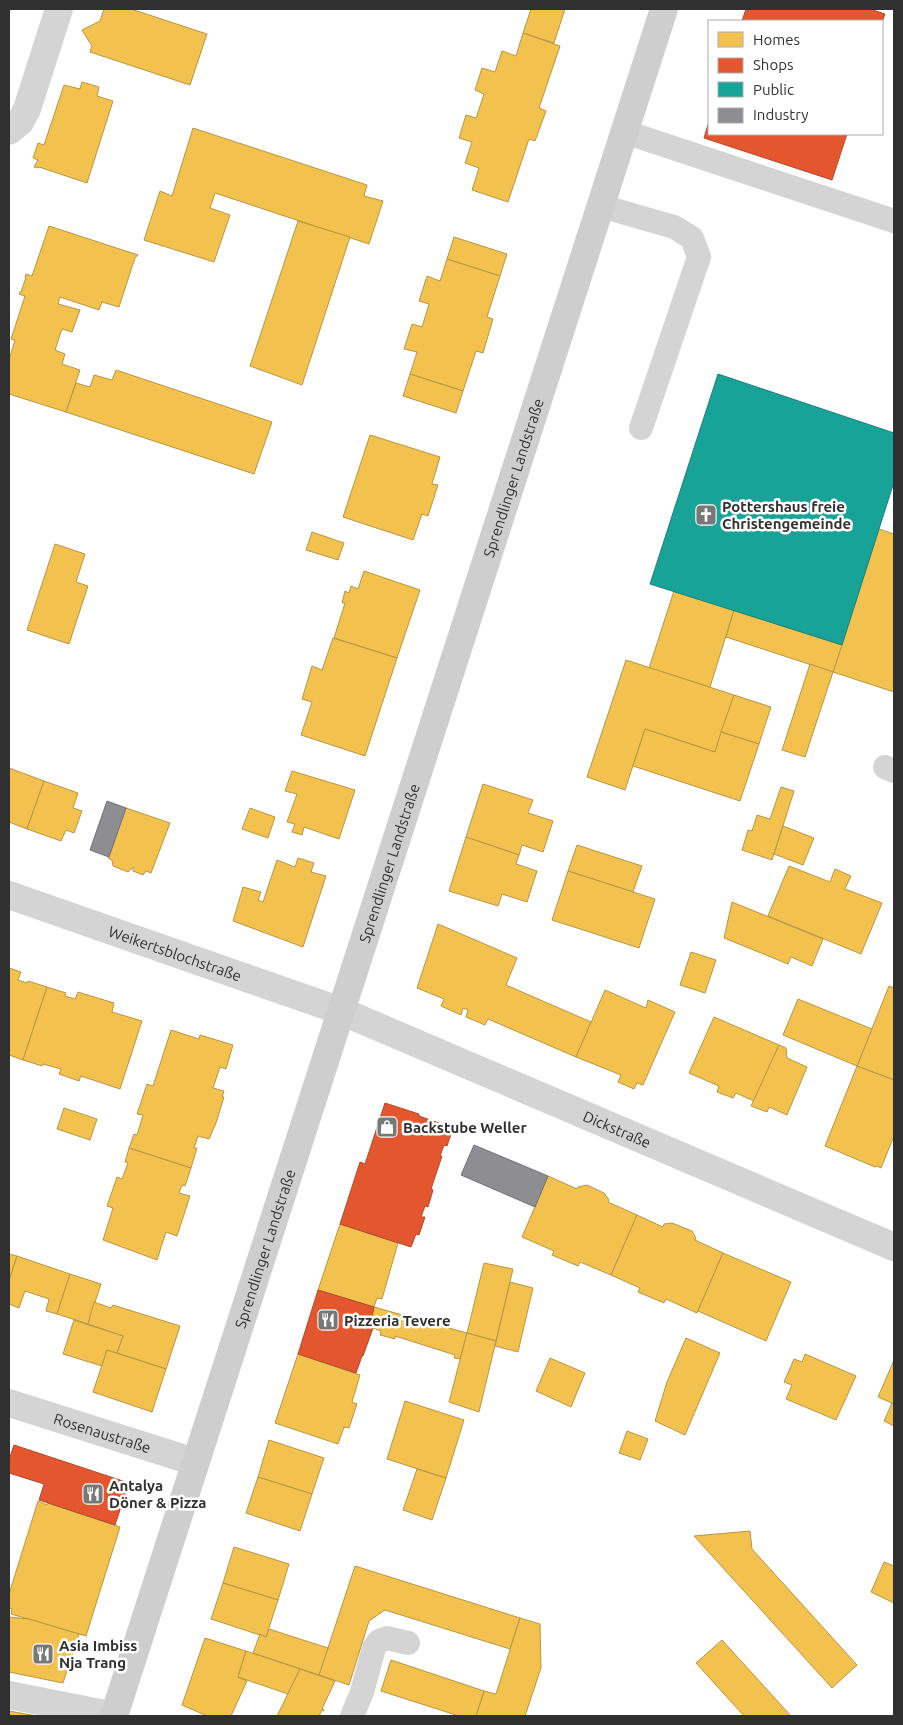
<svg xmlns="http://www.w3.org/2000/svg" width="903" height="1725" font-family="Ubuntu,sans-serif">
  <rect width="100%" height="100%" fill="#fff"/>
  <!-- homes -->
  <g fill="#f2c14e" stroke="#b89645">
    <polygon points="104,9 131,9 207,34 190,85 90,52 92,46 82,30 100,21"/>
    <polygon points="531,9 565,9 554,43 523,33"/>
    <polygon points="523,33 560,46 539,108 546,111 535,141 529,139 508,202 472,190 479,168 465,163 472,142 459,138 466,115 476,118 484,94 475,90 482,68 495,72 502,51 516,56"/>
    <polygon points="82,82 99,87 97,96 113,101 87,183 39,167 38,168 34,167 38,160 33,158 38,143 44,145 64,85 80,89"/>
    <polygon points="193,128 367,185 364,196 383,201 369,244 215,193 210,208 230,215 214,262 144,240 160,191 172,196"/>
    <polygon points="298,221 350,237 302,385 250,366"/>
    <polygon points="49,226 138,255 135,258 119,307 102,302 99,310 60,297 58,304 80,310 72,332 62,329 55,350 65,354 62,364 80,370 66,412 9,394 9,360 15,340 11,339 25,296 19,294 20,292 21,292 26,277 25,277 26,274 32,276"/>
    <polygon points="454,237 507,254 500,276 447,259"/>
    <polygon points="447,259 500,276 487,317 493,319 483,353 476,351 463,391 410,374 417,352 404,349 412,324 422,327 429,304 419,301 427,276 440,281"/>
    <polygon points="116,370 272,422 254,474 66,412 76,383 90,387 94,375 112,380"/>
    <polygon points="410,374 463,391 456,413 403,396"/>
    <polygon points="370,435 440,457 432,484 438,485 428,516 422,514 413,540 343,517"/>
    <polygon points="879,529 894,534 894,692 833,672"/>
    <polygon points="312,532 344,543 338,560 306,550"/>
    <polygon points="55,544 85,554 76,582 88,586 69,644 27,630"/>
    <polygon points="364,571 420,590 397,658 334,638 345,603 342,603 345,591 349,593 351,586 358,589"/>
    <polygon points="674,591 734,610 710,687 649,668"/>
    <polygon points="734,610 842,645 833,672 726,637"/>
    <polygon points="333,638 397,658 365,756 301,735 312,702 302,699 312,666 322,670"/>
    <polygon points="626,660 734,695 715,752 645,729 625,790 587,777"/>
    <polygon points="810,664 833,672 805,757 782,750"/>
    <polygon points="734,695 771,707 759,744 721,732"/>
    <polygon points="645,729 715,752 721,732 759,744 740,801 633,766"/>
    <polygon points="9,768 44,781 27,829 9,822"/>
    <polygon points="292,771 355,790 339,839 304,827 302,835 292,832 295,824 287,822 297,794 285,791"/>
    <polygon points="44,781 78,793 73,808 82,811 74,833 66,830 61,841 27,829"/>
    <polygon points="483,784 533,800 528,813 553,821 543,852 522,845 519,855 466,837"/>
    <polygon points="781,787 794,791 772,860 742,850 748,830 752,831 757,815 770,819"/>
    <polygon points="126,808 170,823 151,873 146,871 143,875 133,871 133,867 128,872 113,866 112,860 108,858"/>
    <polygon points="250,808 275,817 268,838 242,829"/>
    <polygon points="783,826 814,838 803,865 774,854"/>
    <polygon points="466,837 519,855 516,864 537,871 527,902 502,894 498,906 449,891"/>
    <polygon points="577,845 642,866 633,892 568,871"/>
    <polygon points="298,858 314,863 311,872 326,876 303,947 233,921 243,887 261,892 258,900 263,902 277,860 295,867"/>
    <polygon points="789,866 830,882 835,869 851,876 845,889 882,903 861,954 768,916"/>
    <polygon points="568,871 655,899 639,948 552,920"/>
    <polygon points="732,902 823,939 812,966 791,957 788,964 724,938"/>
    <polygon points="438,924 517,958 506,985 591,1022 576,1057 488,1019 485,1025 466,1017 468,1010 463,1008 461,1015 441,1006 444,999 417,988"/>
    <polygon points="691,952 716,960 705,993 680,985"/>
    <polygon points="9,968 21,972 18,980 27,983 28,981 47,987 23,1060 9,1055"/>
    <polygon points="889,986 894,988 894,1080 857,1066"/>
    <polygon points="47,987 66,993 65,996 75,999 78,992 114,1003 112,1012 142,1021 120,1089 81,1076 79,1081 59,1074 61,1069 43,1064 42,1066 23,1060"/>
    <polygon points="605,990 646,1008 648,1000 675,1012 643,1085 637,1083 634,1089 618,1082 621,1075 576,1057"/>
    <polygon points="798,999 872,1029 857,1066 783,1035"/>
    <polygon points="714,1017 779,1045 754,1101 736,1093 733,1098 717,1092 719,1086 689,1073"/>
    <polygon points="171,1030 199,1039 200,1035 233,1045 226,1069 220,1067 213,1088 224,1091 222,1097 224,1097 216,1123 209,1139 198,1136 194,1148 197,1148 191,1168 129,1148 134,1134 137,1135 143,1115 137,1114 147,1084 153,1086"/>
    <polygon points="779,1045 786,1048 787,1058 807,1067 787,1115 769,1107 767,1112 751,1106"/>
    <polygon points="857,1066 894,1080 894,1136 881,1168 877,1166 875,1167 825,1146"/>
    <polygon points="64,1108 97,1119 90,1140 57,1129"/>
    <polygon points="129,1148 191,1168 185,1186 182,1185 179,1193 190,1196 177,1236 166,1232 157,1260 103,1240 113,1208 107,1206 117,1177 122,1179 128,1163 125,1162"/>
    <polygon points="548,1176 577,1189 578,1187 587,1185 604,1193 609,1200 608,1202 637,1215 611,1275 580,1262 578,1266 552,1255 554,1251 522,1237"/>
    <polygon points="637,1215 663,1227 664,1224 672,1223 692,1231 696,1238 695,1240 723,1253 697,1313 666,1299 664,1303 638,1292 640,1288 611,1275"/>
    <polygon points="340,1224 398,1243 382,1299 377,1298 374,1307 318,1290"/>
    <polygon points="723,1253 791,1282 766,1341 698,1311"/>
    <polygon points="9,1254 17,1256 9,1281"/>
    <polygon points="17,1256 70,1274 57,1314 46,1311 49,1299 25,1291 19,1308 9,1304 9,1281"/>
    <polygon points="484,1263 513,1269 496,1341 467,1333"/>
    <polygon points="70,1274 101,1284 88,1324 57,1314"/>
    <polygon points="510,1282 533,1288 518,1352 495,1346"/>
    <polygon points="94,1302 111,1308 113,1305 180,1326 166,1369 117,1353 123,1336 88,1324"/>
    <polygon points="374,1307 467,1333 460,1359 454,1358 455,1355 395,1336 395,1339 380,1335 381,1331 373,1328 376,1317 372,1316"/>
    <polygon points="74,1320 123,1336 117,1353 107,1350 102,1366 63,1354"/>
    <polygon points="467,1333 496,1341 479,1412 449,1402"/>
    <polygon points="686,1338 720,1353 685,1435 655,1421 667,1382"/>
    <polygon points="107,1350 166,1369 152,1412 93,1392"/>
    <polygon points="298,1354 360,1375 352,1402 357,1404 349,1428 344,1427 338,1444 275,1423"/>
    <polygon points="805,1354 856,1376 836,1420 786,1399 792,1385 784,1382 794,1359 802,1362"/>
    <polygon points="550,1358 585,1373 571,1407 536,1391"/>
    <polygon points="894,1360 894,1404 878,1397"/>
    <polygon points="405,1401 464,1420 446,1478 387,1459"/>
    <polygon points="892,1403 894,1404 894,1426 884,1421"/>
    <polygon points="627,1431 648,1439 640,1460 619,1453"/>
    <polygon points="269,1440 324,1458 312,1494 258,1477"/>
    <polygon points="417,1469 446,1478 432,1520 403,1510"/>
    <polygon points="258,1477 312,1494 300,1531 246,1513"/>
    <polygon points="38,1501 47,1505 48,1503 120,1527 86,1636 11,1614 12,1609 9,1608 9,1594"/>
    <polygon points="750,1531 752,1549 857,1665 832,1688 694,1536"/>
    <polygon points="234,1547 289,1564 278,1600 223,1583"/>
    <polygon points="884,1562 894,1566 894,1603 871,1592"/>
    <polygon points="355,1566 520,1618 510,1649 385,1610 369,1621 349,1685 319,1675"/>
    <polygon points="223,1583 278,1600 266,1637 211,1619"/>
    <polygon points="9,1617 29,1619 79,1634 63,1683 9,1672"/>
    <polygon points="520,1618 540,1624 541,1668 525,1716 476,1716 484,1691 496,1694"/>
    <polygon points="269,1629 328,1648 319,1675 253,1653 260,1634 266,1637"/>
    <polygon points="205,1638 246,1651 238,1677 247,1681 231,1716 207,1716 182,1705"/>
    <polygon points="722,1640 791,1716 744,1716 696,1663"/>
    <polygon points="246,1651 300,1669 288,1694 238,1677"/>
    <polygon points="391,1660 484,1691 476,1716 459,1716 381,1691"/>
    <polygon points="300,1669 335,1681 322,1709 324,1710 324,1711 322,1710 319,1716 277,1716"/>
    <polygon points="9,1711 37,1716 9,1716"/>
  </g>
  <!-- shops -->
  <g fill="#e4572e" stroke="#ae4b2f">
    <polygon points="746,9 870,9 885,14 882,22 742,21"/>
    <polygon points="709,121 709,134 847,134 832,180 704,138"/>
    <polygon points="385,1103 419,1114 419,1116 453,1128 447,1146 444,1145 440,1156 442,1156 431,1189 433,1190 428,1207 425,1206 421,1217 425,1217 419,1235 416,1234 411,1247 340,1224 360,1162 365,1164"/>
    <polygon points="318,1290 374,1307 372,1316 376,1317 373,1328 363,1356 362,1356 356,1373 298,1354"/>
    <polygon points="14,1445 129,1483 115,1525 39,1500 44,1484 9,1473 9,1460"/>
  </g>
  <!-- public -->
  <polygon fill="#17a398" stroke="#1e8079" points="718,374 894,433 894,482 842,645 650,584"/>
  <!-- industry -->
  <g fill="#8d8d92" stroke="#717175">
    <polygon points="107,801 126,808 109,857 90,850"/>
    <polygon points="474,1145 548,1176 535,1207 461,1175"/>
  </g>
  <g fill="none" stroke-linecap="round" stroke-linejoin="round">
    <!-- service -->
    <g stroke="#d4d4d4" stroke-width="24">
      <polyline points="625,132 894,221"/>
      <polyline points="601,206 674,227 692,238 699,257 641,428"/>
      <polyline points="885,767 894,771"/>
      <polyline points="352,1716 362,1692 374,1648 379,1641 387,1638 408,1643"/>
    </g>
    <!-- minor -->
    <g stroke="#d4d4d4" stroke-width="28">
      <polyline points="9,131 20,122 27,109 59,9"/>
      <path id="s1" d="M9 895 341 1011 894 1247"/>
      <path id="s2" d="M9 1403 195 1462"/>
      <polyline points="9,1695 115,1716"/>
    </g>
    <!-- secondary -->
    <path stroke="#cecece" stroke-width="28" id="s3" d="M114 1716 664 9"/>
  </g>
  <!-- icons -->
  <defs>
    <g id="church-square" transform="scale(1.125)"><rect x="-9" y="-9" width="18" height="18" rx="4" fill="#787878" stroke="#fff"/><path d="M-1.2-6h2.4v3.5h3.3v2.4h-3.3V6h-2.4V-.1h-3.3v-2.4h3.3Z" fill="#fff"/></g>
    <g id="shop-square" transform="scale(1.125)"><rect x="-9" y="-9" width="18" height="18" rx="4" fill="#787878" stroke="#fff"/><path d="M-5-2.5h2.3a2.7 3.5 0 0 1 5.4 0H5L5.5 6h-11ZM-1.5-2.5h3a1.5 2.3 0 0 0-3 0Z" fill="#fff"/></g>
    <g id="restaurant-square" transform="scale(1.125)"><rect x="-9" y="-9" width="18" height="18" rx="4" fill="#787878" stroke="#fff"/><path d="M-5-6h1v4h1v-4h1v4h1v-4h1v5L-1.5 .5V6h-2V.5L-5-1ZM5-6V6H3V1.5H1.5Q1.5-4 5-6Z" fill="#fff"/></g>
  </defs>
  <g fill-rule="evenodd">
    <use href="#church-square" x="706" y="515"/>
    <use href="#shop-square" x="387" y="1127"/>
    <use href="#restaurant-square" x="328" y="1320"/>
    <use href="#restaurant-square" x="93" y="1494"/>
    <use href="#restaurant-square" x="43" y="1654"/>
  </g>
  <g text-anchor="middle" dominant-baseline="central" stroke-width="5" stroke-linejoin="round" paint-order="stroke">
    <!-- street labels -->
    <g font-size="15" fill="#303030" stroke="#fff">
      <text stroke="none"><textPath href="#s3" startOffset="1301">Sprendlinger Landstraße</textPath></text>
      <text stroke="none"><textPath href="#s3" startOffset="896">Sprendlinger Landstraße</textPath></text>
      <text stroke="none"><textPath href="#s1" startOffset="176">Weikertsblochstraße</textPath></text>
      <text stroke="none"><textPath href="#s1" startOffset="652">Dickstraße</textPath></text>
      <text stroke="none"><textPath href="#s3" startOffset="491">Sprendlinger Landstraße</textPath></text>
      <text stroke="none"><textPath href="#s2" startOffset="98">Rosenaustraße</textPath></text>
    </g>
    <!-- poi labels -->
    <g font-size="15" font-weight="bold" fill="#303030" stroke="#fff" text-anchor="start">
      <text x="722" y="506">Pottershaus freie<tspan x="722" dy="17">Christengemeinde</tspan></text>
      <text x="403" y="1127">Backstube Weller</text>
      <text x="344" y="1320">Pizzeria Tevere</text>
      <text x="109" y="1485">Antalya<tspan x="109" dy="17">Döner &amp; Pizza</tspan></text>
      <text x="59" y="1645">Asia Imbiss<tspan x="59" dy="17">Nja Trang</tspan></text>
    </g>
  </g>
  <!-- border -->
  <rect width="903" height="1725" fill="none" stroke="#303030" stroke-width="20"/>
  <!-- legend -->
  <rect x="708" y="20" width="175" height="115" fill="#ffffff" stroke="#acacac"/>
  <rect x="718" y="32" width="25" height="15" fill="#f2c14e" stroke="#acacac"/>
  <text x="753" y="45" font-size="15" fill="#303030">Homes</text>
  <rect x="718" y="58" width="25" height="15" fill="#e4572e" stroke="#acacac"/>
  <text x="753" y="70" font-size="15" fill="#303030">Shops</text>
  <rect x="718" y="82" width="25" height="15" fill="#17a398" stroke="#acacac"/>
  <text x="753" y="95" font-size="15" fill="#303030">Public</text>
  <rect x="718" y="108" width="25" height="15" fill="#8d8d92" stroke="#acacac"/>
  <text x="753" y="120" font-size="15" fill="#303030">Industry</text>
</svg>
